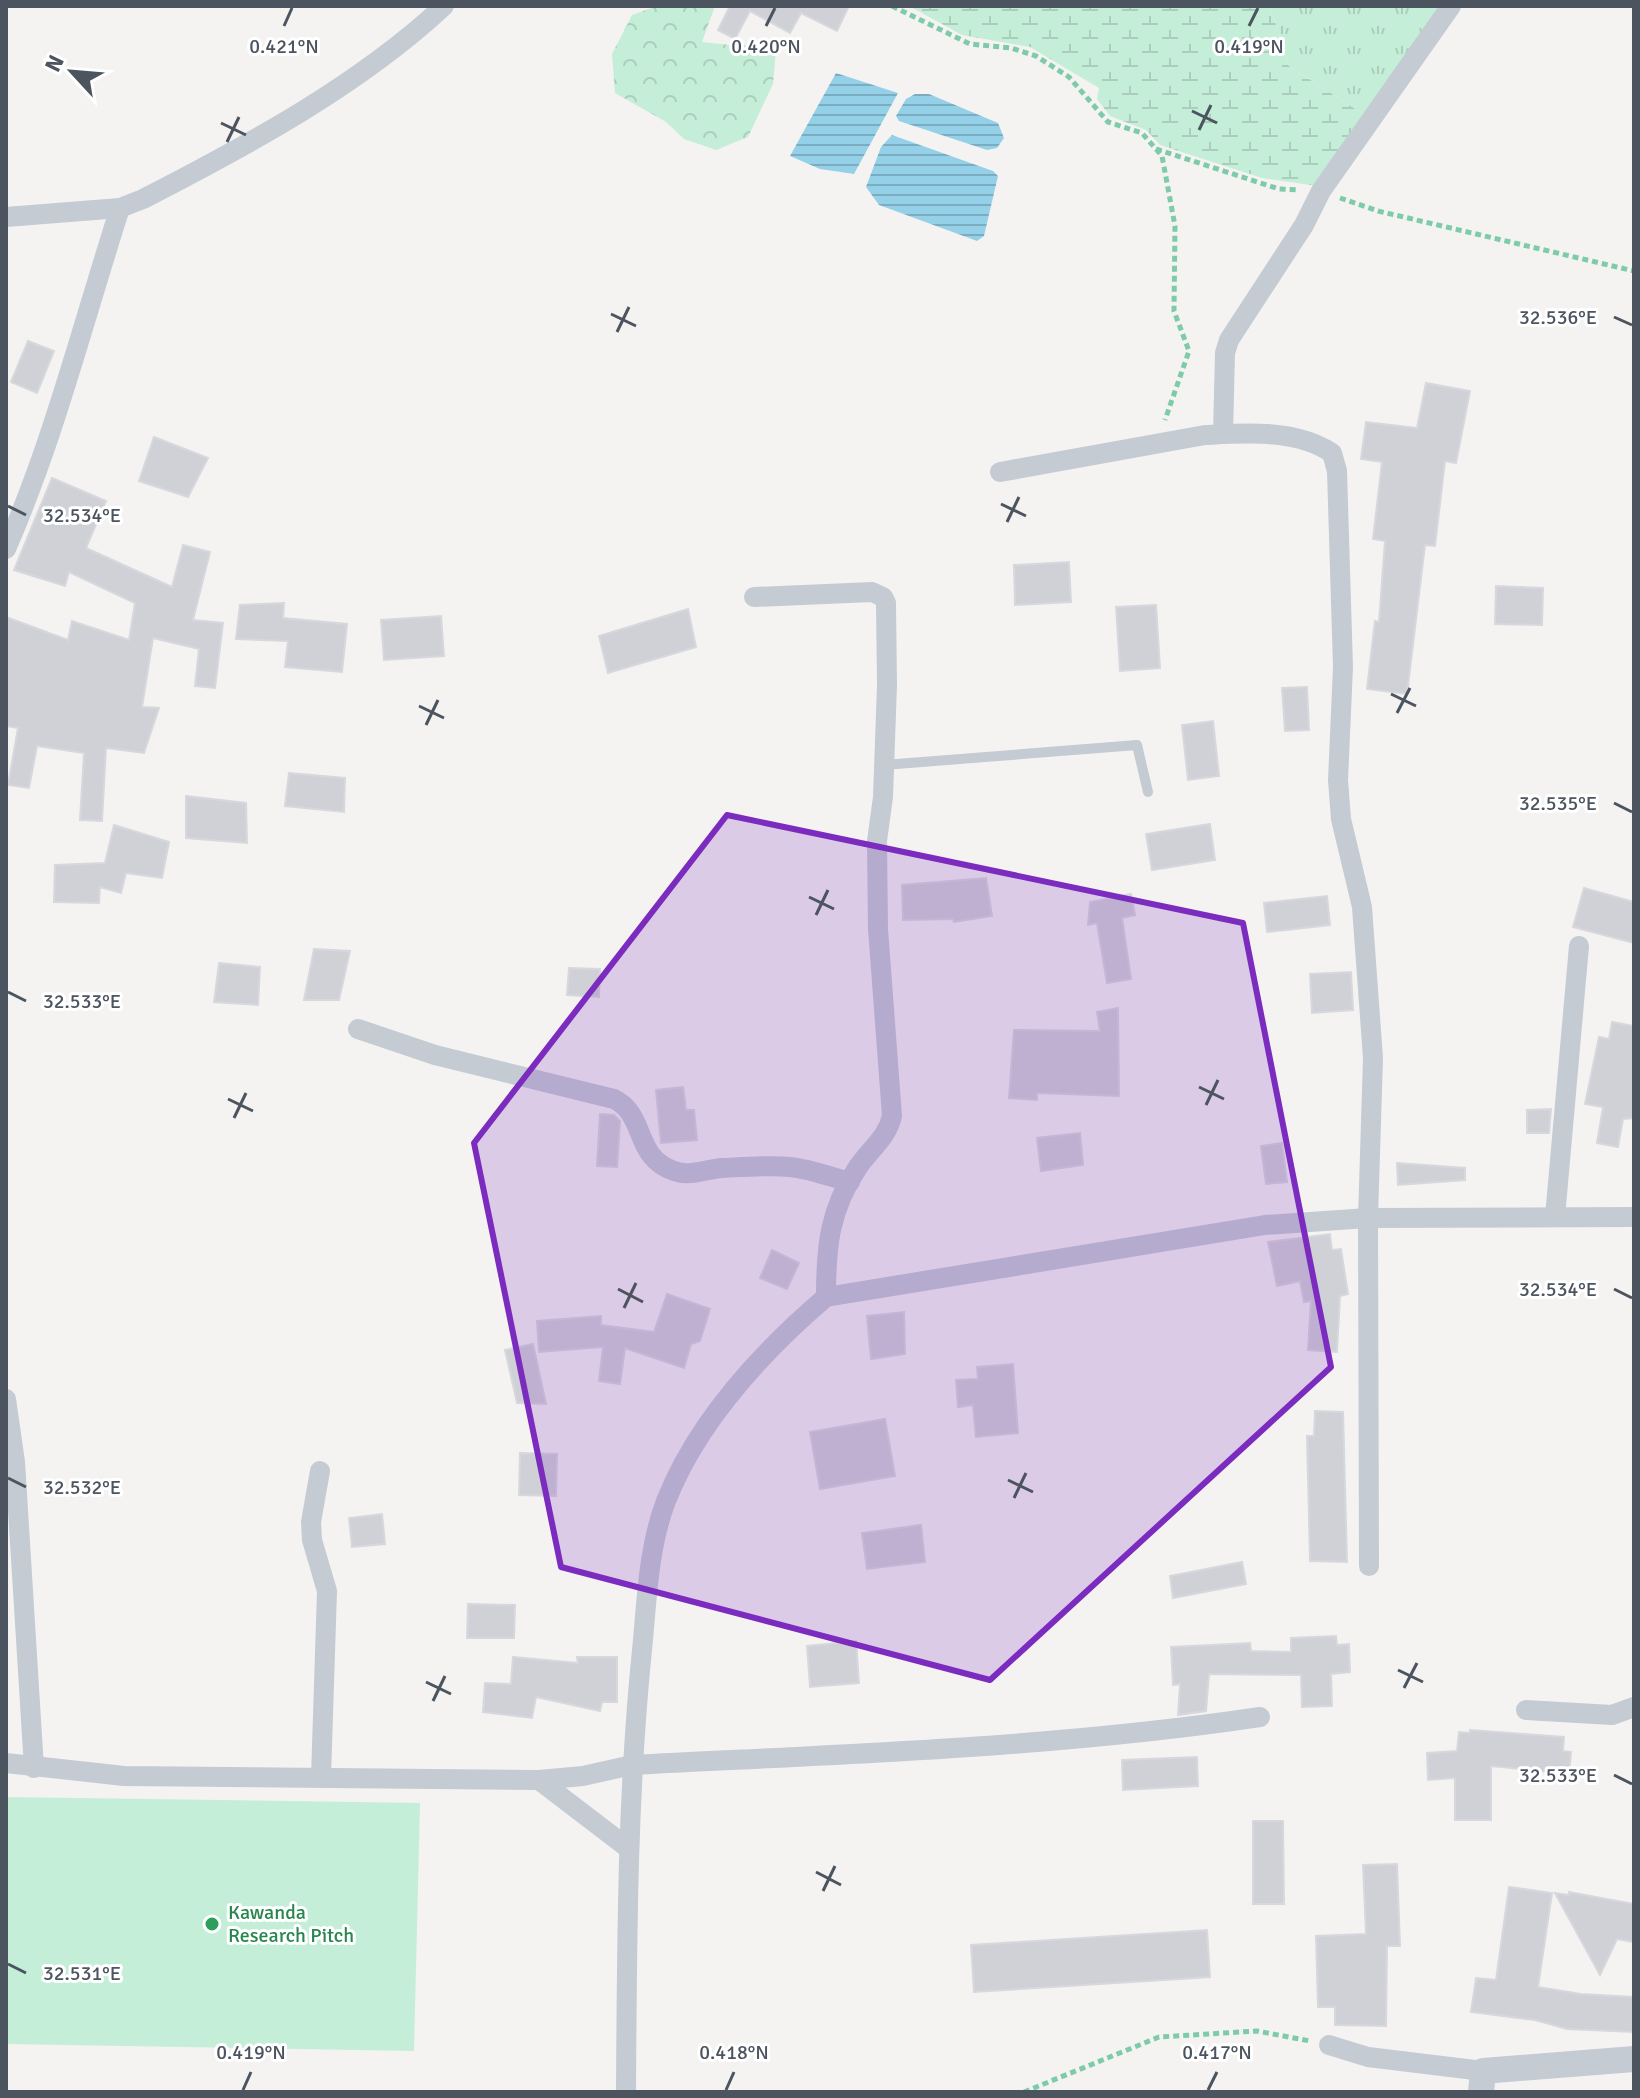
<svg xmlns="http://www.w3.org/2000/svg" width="1640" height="2098" font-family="Signika,sans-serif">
  <defs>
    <pattern id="grass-tufts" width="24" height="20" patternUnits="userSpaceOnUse" patternTransform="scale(2)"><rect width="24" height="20" fill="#c5eed8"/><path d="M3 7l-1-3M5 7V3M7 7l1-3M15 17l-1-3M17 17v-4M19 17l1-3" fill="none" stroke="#abcebc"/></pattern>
    <pattern id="forest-crowns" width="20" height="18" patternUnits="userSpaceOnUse" patternTransform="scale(2)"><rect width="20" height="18" fill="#c5eed8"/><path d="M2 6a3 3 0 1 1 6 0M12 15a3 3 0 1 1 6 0" fill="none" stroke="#abcebc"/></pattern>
    <pattern id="wetland-marsh" width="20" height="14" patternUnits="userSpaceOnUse" patternTransform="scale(2)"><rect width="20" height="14" fill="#c5eed8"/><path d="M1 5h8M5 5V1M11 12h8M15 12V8" fill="none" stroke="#abcebc"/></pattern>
    <pattern id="water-rules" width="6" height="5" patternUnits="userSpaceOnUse" patternTransform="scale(2)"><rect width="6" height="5" fill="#94d1e9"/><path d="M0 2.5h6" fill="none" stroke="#7bacc0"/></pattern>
  </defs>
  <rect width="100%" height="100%" fill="#f4f3f2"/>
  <!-- grass -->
  <polygon fill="url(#grass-tufts)" points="1270,6 1444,6 1363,114 1289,66"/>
  <!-- forest -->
  <polygon fill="url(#forest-crowns)" points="657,6 715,6 702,42 740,46 763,41 776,50 773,84 748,137 716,150 684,139 666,122 615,93 612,54 632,15"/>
  <!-- wetland -->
  <polygon fill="url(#wetland-marsh)" points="909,6 1270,6 1289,66 1363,114 1318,186 1262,178 1160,145 1146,130 1110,116 1097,99 1099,88 1030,47 962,35"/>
  <!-- pitch -->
  <polygon fill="#c5eed8" points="6,1797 420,1803 414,2051 6,2044"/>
  <!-- water -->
  <g fill="url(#water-rules)">
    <polygon points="836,73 898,93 854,174 820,169 790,156"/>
    <polygon points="915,94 929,94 998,123 1004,138 997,148 987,150 899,121 896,116 906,99"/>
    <polygon points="892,135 993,171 998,176 984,236 977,241 879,205 866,187 881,147"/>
  </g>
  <!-- building -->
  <g fill="#d0d1d6" stroke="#d7d8dd" stroke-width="2">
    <polygon points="730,6 849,6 837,31 801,13 790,33 750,11 735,39 718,30"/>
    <polygon points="28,341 54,351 37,393 11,382"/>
    <polygon points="1426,383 1470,391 1456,463 1445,461 1435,546 1425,545 1407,694 1367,689 1375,621 1379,622 1385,541 1373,539 1382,462 1361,459 1366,422 1417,428"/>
    <polygon points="154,437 208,458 188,497 139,481"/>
    <polygon points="52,478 106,501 86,548 172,587 183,545 210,552 193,620 223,623 215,688 195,686 199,649 153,638 142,707 159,708 144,753 106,748 102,821 80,820 84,753 37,746 29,788 8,785 18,728 6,726 6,617 68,640 72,621 129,640 135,603 69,572 65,586 14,570"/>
    <polygon points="1069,562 1071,602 1015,605 1014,565"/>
    <polygon points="1496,586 1543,588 1542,625 1495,624"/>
    <polygon points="284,603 283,618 347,624 342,672 285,667 288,641 236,639 240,605"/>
    <polygon points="1156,605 1160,668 1120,671 1116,607"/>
    <polygon points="688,609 696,647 608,673 599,636"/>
    <polygon points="441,616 444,656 384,660 381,620"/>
    <polygon points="1307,687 1309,730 1285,731 1282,688"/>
    <polygon points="1213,721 1219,776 1188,780 1182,725"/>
    <polygon points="289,773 345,778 344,812 285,806"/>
    <polygon points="186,796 246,803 247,843 186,838"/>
    <polygon points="1210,824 1215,860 1152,870 1146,834"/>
    <polygon points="114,825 169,842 162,878 126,873 121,893 100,887 99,903 54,902 55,865 105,863"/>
    <polygon points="986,878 992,916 954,922 953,919 903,920 902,885"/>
    <polygon points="1584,888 1634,902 1634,943 1573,927"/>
    <polygon points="1131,894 1135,915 1122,918 1131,979 1107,983 1097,923 1088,925 1090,902"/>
    <polygon points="1327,896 1330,925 1267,932 1264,903"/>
    <polygon points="314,949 350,951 339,1000 304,1000"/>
    <polygon points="219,963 260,967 258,1005 214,1002"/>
    <polygon points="569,968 600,969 599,997 567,995"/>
    <polygon points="1351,972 1353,1010 1312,1013 1310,974"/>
    <polygon points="1118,1008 1119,1096 1037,1093 1037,1100 1009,1098 1014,1030 1100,1031 1097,1012"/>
    <polygon points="1612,1022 1634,1026 1634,1118 1623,1119 1618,1147 1597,1143 1603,1107 1585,1104 1599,1037 1609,1039"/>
    <polygon points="683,1087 686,1110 694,1110 697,1140 661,1143 656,1090"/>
    <polygon points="1551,1109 1549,1133 1527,1133 1527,1110"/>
    <polygon points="600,1114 614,1115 620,1121 617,1167 597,1166"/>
    <polygon points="1080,1133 1083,1165 1041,1171 1037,1138"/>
    <polygon points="1282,1143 1287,1182 1266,1184 1261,1146"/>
    <polygon points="1397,1163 1465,1168 1465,1180 1398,1185"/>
    <polygon points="1330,1234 1332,1250 1341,1249 1348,1294 1340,1296 1337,1352 1308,1350 1311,1301 1304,1302 1300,1281 1277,1286 1268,1242"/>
    <polygon points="772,1250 799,1263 787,1289 760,1278"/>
    <polygon points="667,1294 710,1309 700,1341 691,1344 684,1368 625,1348 620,1384 599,1381 603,1347 539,1352 537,1321 601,1316 601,1325 654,1332"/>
    <polygon points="904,1312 905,1354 871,1359 867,1316"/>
    <polygon points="533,1344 546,1404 517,1403 505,1350"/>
    <polygon points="1013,1364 1018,1433 976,1437 973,1405 958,1407 956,1380 978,1379 977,1367"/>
    <polygon points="1315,1411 1343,1412 1347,1562 1310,1561 1307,1436 1314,1436"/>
    <polygon points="885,1419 895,1476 820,1489 810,1432"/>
    <polygon points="520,1453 557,1454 556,1496 519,1495"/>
    <polygon points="382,1514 385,1544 352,1547 349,1518"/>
    <polygon points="921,1525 925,1562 867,1569 862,1533"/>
    <polygon points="1242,1562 1246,1584 1173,1598 1170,1576"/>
    <polygon points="468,1604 515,1605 514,1638 467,1638"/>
    <polygon points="1336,1636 1337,1645 1349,1644 1350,1672 1331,1674 1332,1706 1302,1707 1301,1675 1209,1674 1206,1711 1178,1715 1180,1684 1173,1685 1171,1647 1250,1643 1251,1651 1291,1652 1291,1638"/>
    <polygon points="856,1641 859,1683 810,1687 807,1646"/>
    <polygon points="513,1657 578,1663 577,1657 617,1657 617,1702 602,1702 600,1711 536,1697 532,1718 483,1712 485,1683 511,1684"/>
    <polygon points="1470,1730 1564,1737 1563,1751 1571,1752 1569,1774 1491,1766 1491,1820 1455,1820 1455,1778 1428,1780 1427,1753 1457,1751 1459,1732 1470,1733"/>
    <polygon points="1197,1757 1198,1786 1123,1790 1122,1760"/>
    <polygon points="1253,1821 1283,1821 1284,1904 1253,1904"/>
    <polygon points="1397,1864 1400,1946 1387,1946 1386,2026 1335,2025 1335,2007 1318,2007 1316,1936 1366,1934 1363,1865"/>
    <polygon points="1509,1887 1552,1893 1538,1987 1581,1994 1634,1997 1634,2032 1567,2029 1535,2020 1471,2012 1476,1978 1496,1980"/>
    <polygon points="1569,1892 1634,1904 1634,1942 1617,1939 1600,1975 1555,1893 1569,1895"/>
    <polygon points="1207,1930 1210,1977 974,1992 971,1945"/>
  </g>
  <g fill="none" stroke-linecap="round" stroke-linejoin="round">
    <!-- path -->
    <g stroke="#7ecbaa" stroke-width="5" stroke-dasharray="6 4" stroke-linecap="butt">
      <polyline points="892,6 970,44 1011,48 1036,56 1069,77 1108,122 1142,133 1162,156 1175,226 1174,311 1189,351 1165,420"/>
      <polyline points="1156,149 1279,189 1299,190"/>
      <polyline points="1340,198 1378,211 1634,271"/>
      <polyline points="1024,2092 1159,2037 1257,2031 1310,2041"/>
    </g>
    <!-- service -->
    <polyline stroke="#c4cbd3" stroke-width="10" points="884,765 1137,745 1148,792"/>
    <!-- minor -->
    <g stroke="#c4cbd3" stroke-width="20">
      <path d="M6 217 120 208 143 199C248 145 358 86 444 6"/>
      <polyline points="1223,434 1225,353 1229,340 1304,225 1321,191 1451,6"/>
      <path d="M1000 472 1205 435C1247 433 1296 429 1332 453L1337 471 1343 667 1338 780 1341 819 1362 907 1373 1058 1368 1218 1369 1566"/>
      <path d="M6 549C54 439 83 323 120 208"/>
      <path d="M754 597 872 592 883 597 886 603 887 685 883 797 877 841 878 929 892 1116C887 1138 871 1148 858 1167 829 1210 826 1247 826 1297"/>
      <path d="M358 1029 435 1055 614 1099C647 1115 633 1157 674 1171 691 1177 706 1169 722 1168 744 1167 769 1165 790 1167 810 1169 831 1177 850 1182"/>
      <polyline points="1555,1217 1579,946"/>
      <polyline points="6,1399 15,1462 34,1768"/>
      <polyline points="320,1471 311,1522 312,1540 327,1591 321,1777"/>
      <polyline points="1526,1710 1612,1715 1634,1707"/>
      <path d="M6 1763 124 1776 539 1780 583 1776 632 1765C842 1754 1052 1748 1260 1717"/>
      <polyline points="539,1780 628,1848"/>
      <polyline points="1329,2045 1368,2057 1483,2071"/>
      <path d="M626 2092C627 1944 627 1797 642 1650 647 1600 648 1548 666 1501 697 1422 763 1351 826 1297L1265 1225 1368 1218 1634 1217"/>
    </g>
    <!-- tertiary -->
    <polyline stroke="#c4cbd3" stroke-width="26" points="1481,2092 1483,2071 1634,2059"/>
  </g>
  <!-- marked area -->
  <path fill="#7b2cbf" fill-opacity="0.2" stroke="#7b2cbf" stroke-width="6" stroke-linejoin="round" d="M727 815 1243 923 1331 1367 990 1680 561 1567 474 1143Z"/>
  <!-- ticks -->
  <path fill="none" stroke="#4b545f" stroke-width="3" d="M284 26 292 8M766 26 775 8M1249 26 1258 8M1192 111 1217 123M221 123 246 135M1199 130 1211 105M227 142 239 117M611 314 636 326M1614 317 1632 325M617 332 629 307M1001 504 1026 516M8 506 26 515M1007 522 1019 497M1391 694 1416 706M419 706 444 718M1397 713 1410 688M426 725 438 700M1614 803 1632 812M809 897 834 909M816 915 828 890M8 992 26 1001M1199 1087 1224 1099M228 1099 253 1111M1206 1105 1218 1080M234 1118 246 1093M618 1289 643 1302M1614 1289 1632 1298M624 1308 636 1283M8 1478 26 1487M1008 1480 1033 1492M1014 1498 1026 1473M1398 1670 1423 1682M426 1682 451 1694M1404 1688 1417 1663M433 1701 445 1676M1614 1775 1632 1784M816 1872 841 1885M823 1891 835 1866M8 1964 26 1973M243 2090 251 2072M726 2090 734 2072M1208 2090 1217 2072"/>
  <!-- markers -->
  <circle fill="#2e9e5b" stroke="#fff" stroke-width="3" cx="212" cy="1924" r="8"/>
  <g text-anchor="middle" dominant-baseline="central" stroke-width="6" stroke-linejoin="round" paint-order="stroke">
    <!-- leisure labels -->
    <g font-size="20" fill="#27864d" stroke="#fff" text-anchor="start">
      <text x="228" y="1912">Kawanda<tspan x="228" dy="23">Research Pitch</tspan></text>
    </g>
  </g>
  <g font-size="20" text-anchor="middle" fill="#4b545f" stroke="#fff" stroke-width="6" stroke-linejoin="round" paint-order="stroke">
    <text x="284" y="53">0.421°N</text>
    <text x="766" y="53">0.420°N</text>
    <text x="1249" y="53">0.419°N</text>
    <text x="1558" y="324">32.536°E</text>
    <text x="82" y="522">32.534°E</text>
    <text x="1558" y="810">32.535°E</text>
    <text x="82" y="1008">32.533°E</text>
    <text x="1558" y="1296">32.534°E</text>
    <text x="82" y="1494">32.532°E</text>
    <text x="1558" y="1782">32.533°E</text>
    <text x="82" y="1980">32.531°E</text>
    <text x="251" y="2059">0.419°N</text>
    <text x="734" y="2059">0.418°N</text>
    <text x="1217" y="2059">0.417°N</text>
  </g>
  <!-- border -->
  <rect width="1640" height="2098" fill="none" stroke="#4b545f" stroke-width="16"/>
  <!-- north arrow -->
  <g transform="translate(72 72) rotate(296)" stroke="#ffffff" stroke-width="6" paint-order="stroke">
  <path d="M0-6L14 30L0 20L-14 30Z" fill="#4b545f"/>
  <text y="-12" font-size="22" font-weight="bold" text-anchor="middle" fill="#4b545f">N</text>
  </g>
</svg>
